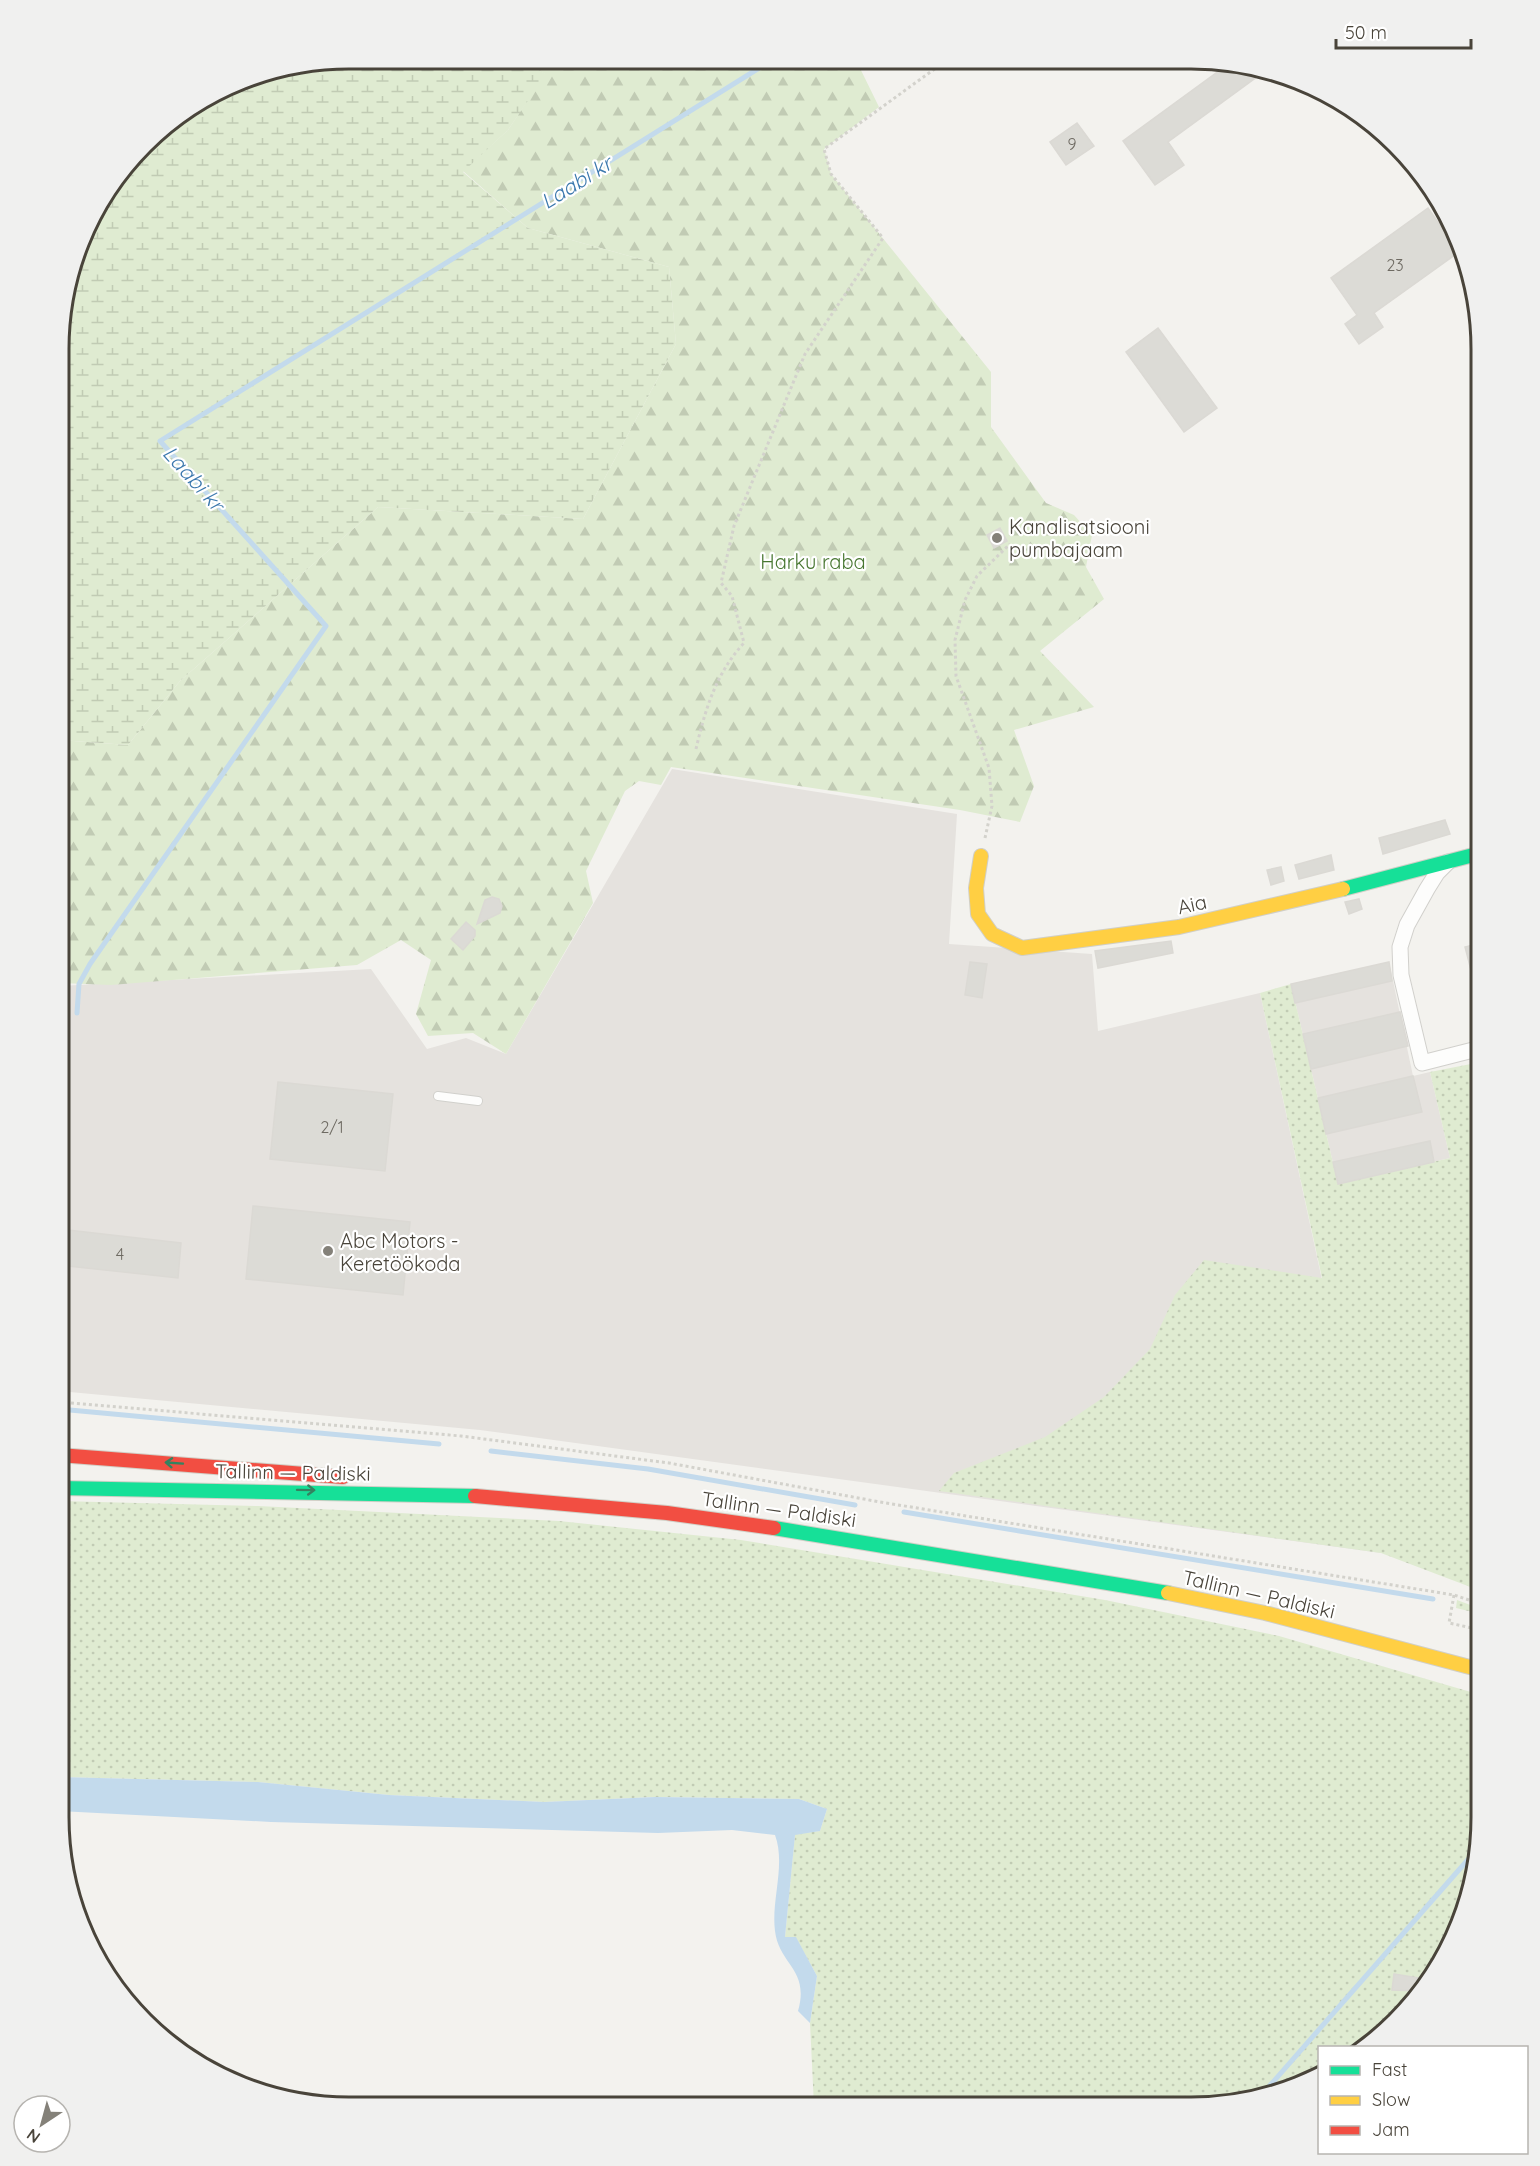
<svg xmlns="http://www.w3.org/2000/svg" width="1540" height="2166" font-family="Quicksand,sans-serif">
  <defs>
    <pattern id="grass-dots" width="8" height="8" patternUnits="userSpaceOnUse" patternTransform="scale(1.5)"><rect width="8" height="8" fill="#dfebd1"/><path d="M2 2h.1M6 6h.1" fill="none" stroke="#c1cbb4" stroke-width="1.8" stroke-linecap="round"/></pattern>
    <pattern id="forest-firs" width="22" height="20" patternUnits="userSpaceOnUse" patternTransform="scale(1.5)"><rect width="22" height="20" fill="#dfebd1"/><path d="M5 1l3.5 6h-7zM16 11l3.5 6h-7z" fill="#c1cbb4"/></pattern>
    <pattern id="wetland-marsh" width="20" height="14" patternUnits="userSpaceOnUse" patternTransform="scale(1.5)"><rect width="20" height="14" fill="#dfebd1"/><path d="M1 5h8M5 5V1M11 12h8M15 12V8" fill="none" stroke="#c1cbb4"/></pattern>
  </defs>
  <rect width="100%" height="100%" fill="#f3f2ee"/>
  <!-- industrial -->
  <g fill="#e5e2de">
    <polygon points="672,769 957,814 949,944 1092,954 1098,1031 1260,993 1381,1553 480,1430 59,1391 60,986 371,969 427,1049 466,1038 506,1054"/>
    <polygon points="1389,962 1413,1076 1430,1072 1450,1158 1338,1184 1291,984"/>
  </g>
  <!-- grass -->
  <g fill="url(#grass-dots)">
    <polygon points="1291,984 1338,1184 1450,1158 1430,1072 1481,1062 1481,1591 1381,1553 939,1491 954,1473 1045,1437 1104,1397 1150,1349 1175,1295 1204,1260 1322,1278 1260,993"/>
    <polygon points="59,1501 258,1506 559,1521 741,1540 1105,1600 1279,1636 1481,1695 1481,1836 1466,1910 1432,1978 1382,2036 1364,2047 1320,2048 1319,2078 1191,2107 814,2106 810,2023 817,1976 796,1938 785,1937 795,1834 820,1831 827,1809 799,1799 655,1797 544,1802 389,1795 258,1782 59,1777"/>
    <polygon points="1457,1600 1481,1609 1481,1614 1456,1608"/>
  </g>
  <!-- forest -->
  <polygon fill="url(#forest-firs)" points="515,59 856,60 879,107 824,149 831,174 991,372 991,427 1046,503 1074,515 1092,535 1086,567 1104,599 1040,651 1094,707 1014,730 1034,786 1020,822 960,810 671,767 661,785 639,781 625,791 586,871 593,903 506,1054 473,1033 428,1036 416,1014 431,960 401,940 357,965 111,985 60,983 60,740 128,745 180,681 378,507 583,519 676,344 669,267 528,228 463,171 508,130 545,74"/>
  <!-- wetland -->
  <polygon fill="url(#wetland-marsh)" points="349,59 515,59 546,74 508,130 463,172 528,228 669,267 676,344 583,519 378,507 180,681 128,745 60,740 61,311 97,204 158,130 256,74"/>
  <!-- water -->
  <path fill="#c3daec" d="M59 1777 258 1782 389 1795 544 1802 655 1797 799 1799 827 1809 820 1831 795 1835 785 1937H796L817 1976 810 2023 798 2011C810 1969 779 1965 775 1931 771 1900 786 1865 775 1835L732 1830 658 1833 271 1822 59 1811Z"/>
  <g fill="none" stroke-linecap="round" stroke-linejoin="round">
    <!-- stream -->
    <g stroke="#c3daec" stroke-width="5">
      <polyline points="77,1013 79,984 90,964 326,626 160,441 772,60"/>
      <polyline points="59,1409 439,1444"/>
      <polyline points="491,1451 648,1469 855,1505"/>
      <polyline points="904,1512 1433,1599"/>
      <polyline points="1266,2090 1479,1847"/>
    </g>
  </g>
  <!-- building -->
  <g fill="#dcdbd6" stroke="#dbd9d4" stroke-width="1.5">
    <polygon points="1231,62 1265,71 1168,142 1184,165 1155,185 1123,141"/>
    <polygon points="1077,123 1094,146 1066,165 1050,142"/>
    <polygon points="1428,208 1459,252 1374,313 1383,327 1359,344 1345,324 1357,315 1331,278"/>
    <polygon points="1158,328 1217,408 1184,432 1126,352"/>
    <polygon points="1000,528 1007,541 994,548 987,535"/>
    <polygon points="1445,820 1450,834 1383,854 1379,838"/>
    <polygon points="1331,855 1334,870 1299,879 1295,865"/>
    <polygon points="1281,867 1284,881 1271,885 1267,870"/>
    <polygon points="492,897 499,899 502,906 500,913 477,924 485,900"/>
    <polygon points="1359,899 1362,909 1349,914 1345,902"/>
    <polygon points="466,922 475,930 475,936 463,950 451,939"/>
    <polygon points="1171,941 1173,953 1098,968 1095,951"/>
    <polygon points="1481,943 1481,989 1476,989 1465,947"/>
    <polygon points="970,962 987,964 982,998 965,995"/>
    <polygon points="1389,962 1392,981 1295,1003 1291,984"/>
    <polygon points="1400,1012 1408,1046 1311,1069 1303,1034"/>
    <polygon points="1413,1076 1422,1112 1326,1134 1318,1098"/>
    <polygon points="278,1082 393,1094 385,1171 270,1159"/>
    <polygon points="1430,1141 1434,1162 1338,1184 1333,1162"/>
    <polygon points="253,1206 410,1222 403,1295 246,1279"/>
    <polygon points="59,1229 181,1243 178,1278 59,1265"/>
    <polygon points="1394,1974 1431,1980 1422,1991 1392,1990"/>
  </g>
  <g fill="none" stroke-linecap="round" stroke-linejoin="round">
    <!-- lane casing -->
    <g stroke="#d1d0cc" stroke-width="10">
      <polyline id="lane" points="438,1096 478,1101"/>
    </g>
    <!-- street casing -->
    <g stroke="#d1d0cc" stroke-width="17">
      <polyline id="street" points="1448,862 1437,873 1427,889 1407,925 1400,947 1401,975 1422,1063 1481,1048"/>
    </g>
    <!-- fast casing -->
    <g stroke="#d1cfc6" stroke-width="16">
      <g id="fast">
        <polyline points="1343,889 1481,853"/>
        <polyline points="59,1488 475,1496"/>
        <polyline points="774,1528 1168,1593"/>
      </g>
    </g>
    <!-- slow casing -->
    <g stroke="#d1cfc6" stroke-width="16">
      <g id="slow">
        <polyline points="981,856 976,888 978,914 992,934 1022,948 1179,927 1343,889"/>
        <polyline points="1168,1593 1265,1613 1481,1670"/>
      </g>
    </g>
    <!-- jam casing -->
    <g stroke="#d1cfc6" stroke-width="16">
      <g id="jam">
        <polyline points="59,1455 343,1477"/>
        <polyline points="475,1496 667,1513 774,1528"/>
      </g>
    </g>
    <!-- path -->
    <g stroke="#d3d2cc" stroke-width="3" stroke-dasharray="3 3" stroke-linecap="butt">
      <path d="M696 749C705 710 716 673 744 643L732 596 721 583 734 526 805 354 883 238 831 174 824 149 947 60"/>
      <polyline points="985,838 992,806 989,768 956,676 955,640 965,600 977,576 1010,544"/>
      <polyline points="59,1402 461,1436 669,1463 880,1502 1454,1595 1481,1604"/>
      <polyline points="1454,1595 1449,1623 1481,1630"/>
    </g>
    <!-- lane -->
    <use href="#lane" stroke="#fdfdfc" stroke-width="8"/>
    <!-- street -->
    <use href="#street" stroke="#fdfdfc" stroke-width="15"/>
    <!-- fast -->
    <use href="#fast" stroke="#16e098" stroke-width="14"/>
    <!-- slow -->
    <use href="#slow" stroke="#ffcf43" stroke-width="14"/>
    <!-- jam -->
    <use href="#jam" stroke="#f24e42" stroke-width="14"/>
  </g>
  <!-- one-way arrows -->
  <defs><path id="oneway-shaft" d="M-6 0H5M1.5-3L5.5 0L1.5 3" fill="none" stroke-width="1.6" stroke-linecap="round" stroke-linejoin="round" transform="scale(1.5)"/></defs>
  <g stroke="#358260">
    <use href="#oneway-shaft" transform="translate(174 1463) rotate(-176)"/>
    <use href="#oneway-shaft" transform="translate(306 1490) rotate(1)"/>
  </g>
  <!-- markers -->
  <g fill="#848179" stroke="#fff" stroke-width="2">
    <circle cx="997" cy="538" r="6"/>
    <circle cx="328" cy="1251" r="6"/>
  </g>
  <g text-anchor="middle" dominant-baseline="central" stroke-width="4.5" stroke-linejoin="round" paint-order="stroke">
    <!-- number labels -->
    <g font-size="16" fill="#6e6a62">
      <text x="1072" y="144">9</text>
      <text x="1395" y="265">23</text>
      <text x="332" y="1127">2/1</text>
      <text x="120" y="1254">4</text>
    </g>
    <!-- poi labels -->
    <g font-size="20" fill="#49443a" stroke="#fff" text-anchor="start">
      <text x="1009" y="526">Kanalisatsiooni<tspan x="1009" dy="23">pumbajaam</tspan></text>
      <text x="340" y="1240">Abc Motors -<tspan x="340" dy="23">Keretöökoda</tspan></text>
    </g>
    <!-- park labels -->
    <g font-size="20" fill="#487731" stroke="#fff">
      <text x="813" y="561">Harku raba</text>
    </g>
    <!-- street labels -->
    <g font-size="20" fill="#49443a" stroke="#fff">
      <text transform="translate(1192 904) rotate(-12)">Aia</text>
      <text transform="translate(293 1472) rotate(1)">Tallinn — Paldiski</text>
      <text transform="translate(779 1509) rotate(8)">Tallinn — Paldiski</text>
      <text transform="translate(1259 1594) rotate(13)">Tallinn — Paldiski</text>
    </g>
    <!-- water labels -->
    <g font-size="21" font-style="italic" fill="#3b78ad" stroke="#fff">
      <text transform="translate(576 182) rotate(-32)">Laabi kr</text>
      <text transform="translate(194 478) rotate(48)">Laabi kr</text>
    </g>
  </g>
  <!-- crop -->
  <path d="M0 0H1540V2166H0ZM349 69H1191A280 280 0 0 1 1471 349V1817A280 280 0 0 1 1191 2097H349A280 280 0 0 1 69 1817V349A280 280 0 0 1 349 69Z" fill="#f0f0ef" fill-rule="evenodd"/>
  <path fill="none" stroke="#49443a" stroke-width="3" d="M349 69H1191A280 280 0 0 1 1471 349V1817A280 280 0 0 1 1191 2097H349A280 280 0 0 1 69 1817V349A280 280 0 0 1 349 69Z"/>
  <!-- legend -->
  <rect x="1318" y="2046" width="210" height="108" fill="#ffffff" stroke="#b6b4b0" stroke-width="1.5"/>
  <rect x="1330" y="2066" width="30" height="9" fill="#16e098" stroke="#b6b4b0" stroke-width="1.5"/>
  <text x="1372" y="2076" font-size="18" fill="#49443a">Fast</text>
  <rect x="1330" y="2096" width="30" height="9" fill="#ffcf43" stroke="#b6b4b0" stroke-width="1.5"/>
  <text x="1372" y="2106" font-size="18" fill="#49443a">Slow</text>
  <rect x="1330" y="2126" width="30" height="9" fill="#f24e42" stroke="#b6b4b0" stroke-width="1.5"/>
  <text x="1372" y="2136" font-size="18" fill="#49443a">Jam</text>
  <!-- north arrow -->
  <g transform="translate(42 2124) rotate(216)"><circle r="28" fill="#ffffff" stroke="#b6b4b0" stroke-width="1.5"/>
  <path d="M0-4.5L10 22L0 15L-10 22Z" fill="#848179"/>
  <text y="-9" font-size="16" font-weight="bold" text-anchor="middle" fill="#49443a">N</text>
  </g>
  <!-- scale -->
  <path d="M1336 39v9h135v-9" fill="none" stroke="#49443a" stroke-width="3"/>
  <text x="1345" y="39" font-size="18" fill="#49443a" stroke="#ffffff" stroke-width="4.5" paint-order="stroke">50 m</text>
</svg>
